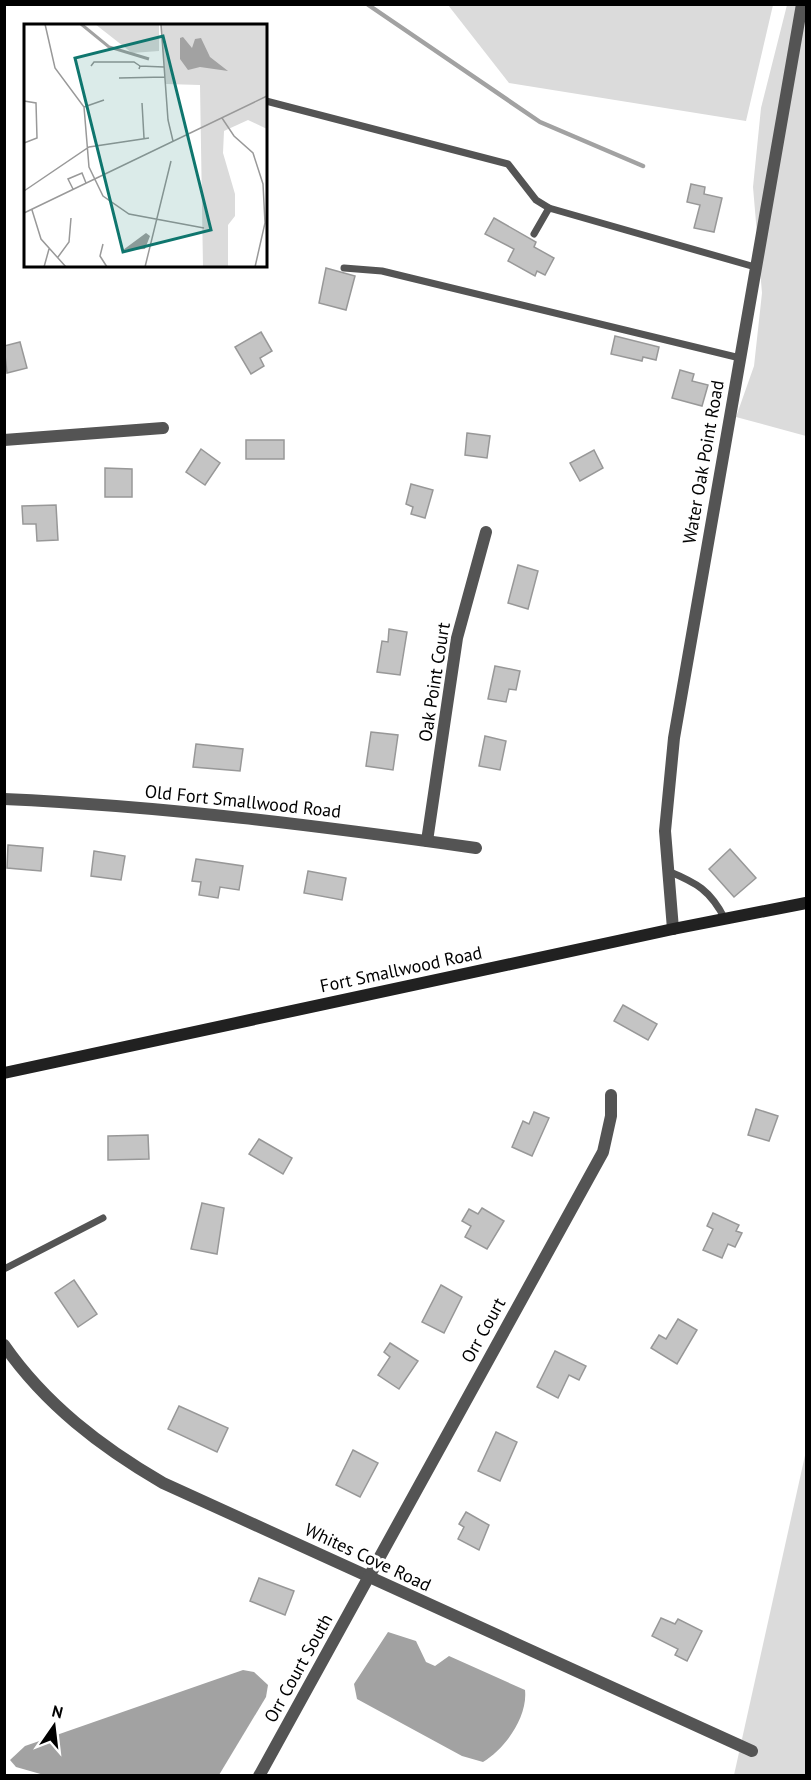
<svg xmlns="http://www.w3.org/2000/svg" width="811" height="1780" font-family="'PT Sans',sans-serif">
  <rect width="100%" height="100%" fill="#fff"/>
  <!-- green -->
  <g fill="#dbdbdb">
    <polygon points="448,5 773,5 746,121 509,83"/>
    <polygon points="787,5 806,5 806,436 736,417 754,366 762,293 753,187 761,108"/>
    <polygon points="806,1451 806,1775 734,1775"/>
  </g>
  <!-- water -->
  <g fill="#a2a2a2">
    <path d="M388 1632 416 1641 426 1662 435 1666 449 1656 525 1690C528 1717 505 1749 483 1762L462 1756 357 1699 354 1684Z"/>
    <polygon points="243,1670 254,1672 268,1685 266,1697 219,1775 44,1775 16,1767 10,1760 25,1746"/>
  </g>
  <g fill="none" stroke-linecap="round" stroke-linejoin="round">
    <!-- stream -->
    <polyline stroke="#a2a2a2" stroke-width="4.5" points="367,4 540,122 643,166"/>
  </g>
  <!-- building -->
  <g fill="#c4c4c4" stroke="#989898" stroke-width="1.5">
    <polygon points="691,184 705,187 704,194 722,198 714,232 694,228 700,205 687,202"/>
    <polygon points="494,218 536,242 534,247 554,258 545,275 537,271 535,276 508,261 514,249 485,234"/>
    <polygon points="326,268 355,276 346,310 319,303"/>
    <polygon points="261,332 272,351 260,358 264,366 251,374 235,347"/>
    <polygon points="615,336 659,347 656,360 643,357 642,361 611,354"/>
    <polygon points="20,342 27,368 7,373 4,346"/>
    <polygon points="680,370 694,374 692,381 708,385 702,406 672,398"/>
    <polygon points="467,433 490,436 487,458 465,455"/>
    <rect x="246" y="440" width="38" height="19"/>
    <polygon points="201,449 220,463 205,485 186,472"/>
    <polygon points="594,450 603,468 580,481 570,463"/>
    <polygon points="105,468 132,469 132,497 105,497"/>
    <polygon points="411,484 433,490 425,518 411,514 413,507 406,504"/>
    <polygon points="56,505 58,540 37,541 36,524 23,524 22,506"/>
    <polygon points="518,565 538,571 528,609 508,603"/>
    <polygon points="389,629 407,632 400,675 377,672 382,641 388,642"/>
    <polygon points="495,666 520,671 516,690 509,689 506,702 488,699"/>
    <polygon points="371,732 398,735 393,770 366,766"/>
    <polygon points="485,736 506,741 500,770 479,766"/>
    <polygon points="196,744 243,749 240,771 193,767"/>
    <polygon points="8,845 43,848 41,871 7,868"/>
    <polygon points="730,849 756,878 734,897 709,869"/>
    <polygon points="94,851 125,856 121,880 91,876"/>
    <polygon points="196,859 243,866 239,890 220,887 218,898 199,895 201,882 192,881"/>
    <polygon points="308,871 346,878 342,900 304,893"/>
    <polygon points="623,1005 657,1024 648,1040 614,1021"/>
    <polygon points="756,1109 778,1116 769,1141 748,1135"/>
    <polygon points="534,1112 549,1118 532,1156 512,1147 523,1121 529,1124"/>
    <polygon points="148,1135 149,1159 108,1160 108,1136"/>
    <polygon points="259,1139 292,1158 283,1174 249,1154"/>
    <polygon points="202,1203 224,1208 217,1254 191,1249"/>
    <polygon points="482,1208 504,1221 487,1249 465,1237 471,1226 462,1221 469,1209 478,1214"/>
    <polygon points="713,1213 739,1225 736,1231 742,1233 735,1247 728,1244 722,1258 703,1250 713,1229 707,1226"/>
    <polygon points="74,1280 97,1314 78,1327 55,1293"/>
    <polygon points="441,1285 462,1297 444,1333 422,1322"/>
    <polygon points="678,1319 697,1330 677,1364 651,1348 659,1335 666,1339"/>
    <polygon points="390,1343 418,1361 399,1389 378,1375 390,1357 384,1352"/>
    <polygon points="555,1351 586,1366 579,1380 569,1375 558,1398 537,1387"/>
    <polygon points="179,1406 228,1428 217,1452 168,1429"/>
    <polygon points="496,1432 517,1442 500,1481 478,1471"/>
    <polygon points="353,1450 378,1463 360,1497 336,1485"/>
    <polygon points="466,1512 489,1525 479,1550 458,1539 464,1527 459,1524"/>
    <polygon points="259,1578 294,1591 285,1615 250,1601"/>
    <polygon points="661,1618 675,1624 678,1619 702,1631 687,1661 675,1655 678,1649 652,1636"/>
  </g>
  <g fill="none" stroke-linecap="round" stroke-linejoin="round">
    <!-- service -->
    <g stroke="#545454" stroke-width="7">
      <polyline points="266,101 508,164 536,200 549,208"/>
      <polyline points="534,234 549,208 755,267"/>
      <polyline points="344,268 382,271 740,358"/>
      <path d="M668 871C697 883 710 890 725 919"/>
      <polyline points="4,1269 103,1218"/>
    </g>
    <!-- minor -->
    <g stroke="#545454" stroke-width="12">
      <polyline points="4,440 163,428"/>
      <path d="M4 799C163 806 320 826 476 848"/>
      <polyline points="427,841 457,638 486,532"/>
      <polyline points="673,929 665,831 674,738 802,4"/>
      <path d="M4 1345C45 1404 101 1447 163 1483L752 1751"/>
      <polyline points="259,1776 603,1152 611,1116 611,1095"/>
    </g>
    <!-- secondary -->
    <polyline stroke="#212121" stroke-width="12" points="4,1073 673,929 806,903"/>
  </g>
  <g text-anchor="middle" dominant-baseline="central" stroke-width="6" stroke-linejoin="round" paint-order="stroke">
    <!-- street labels -->
    <g font-size="18" fill="#000" stroke="#fff">
      <text transform="translate(703 462) rotate(-80)">Water Oak Point Road</text>
      <text transform="translate(434 682) rotate(-81)">Oak Point Court</text>
      <text transform="translate(243 801) rotate(6)">Old Fort Smallwood Road</text>
      <text transform="translate(401 969) rotate(-12)">Fort Smallwood Road</text>
      <text transform="translate(483 1330) rotate(-61)">Orr Court</text>
      <text transform="translate(368 1557) rotate(25)">Whites Cove Road</text>
      <text transform="translate(298 1668) rotate(-61)">Orr Court South</text>
    </g>
  </g>
  <!-- overview -->
  <g transform="translate(24 24)">
    <rect width="243" height="243" fill="#fff"/>
    <path d="M71 0H135V27L108 29ZM136 0H243V105L224 96 200 107 199 129 211 170V192L204 201V243H179L176 61 142 60Z" fill="#dbdbdb"/>
    <path d="M159 13 168 24 171 15 177 14 186 33 204 47 176 43 164 46 156 35V14ZM122 209 126 212 121 225 99 226Z" fill="#a2a2a2"/>
    <path fill="none" stroke="#a2a2a2" stroke-width="3" d="M57 0 85 23 125 35"/>
    <path fill="none" stroke="#999" stroke-width="1.5" d="M21 0 31 44 60 83 65 143 79 172 105 190 180 204M137 0 144 96 149 117M67 42 70 38H110L116 42M115 45 116 42 140 43M95 54 141 53M0 77 12 79 13 114 0 119M118 79 120 114M60 83 80 76M198 94 210 112 229 129 239 160 241 199 231 243M49 165 44 155 58 149 62 159M0 167 65 123 125 114M8 186 17 215 42 243M0 189 243 72M79 220 76 232 83 243M34 233 45 218 47 194M20 243 25 225M121 243 147 137"/>
    <path fill="#0f766e" fill-opacity="0.15" stroke="#0f766e" stroke-width="3" d="M139 12 187 206 99 228 51 34Z"/>
    <rect width="243" height="243" fill="none" stroke="#000" stroke-width="3"/>
  </g>
  <!-- border -->
  <rect width="811" height="1780" fill="none" stroke="#000000" stroke-width="12"/>
  <!-- north arrow -->
  <g transform="translate(54 1726) rotate(14)" stroke="#ffffff" stroke-width="4.5" paint-order="stroke">
  <path d="M0-4.5L10 22L0 15L-10 22Z" fill="#000000"/>
  <text y="-9" font-size="16" font-weight="bold" text-anchor="middle" fill="#000000">N</text>
  </g>
</svg>
